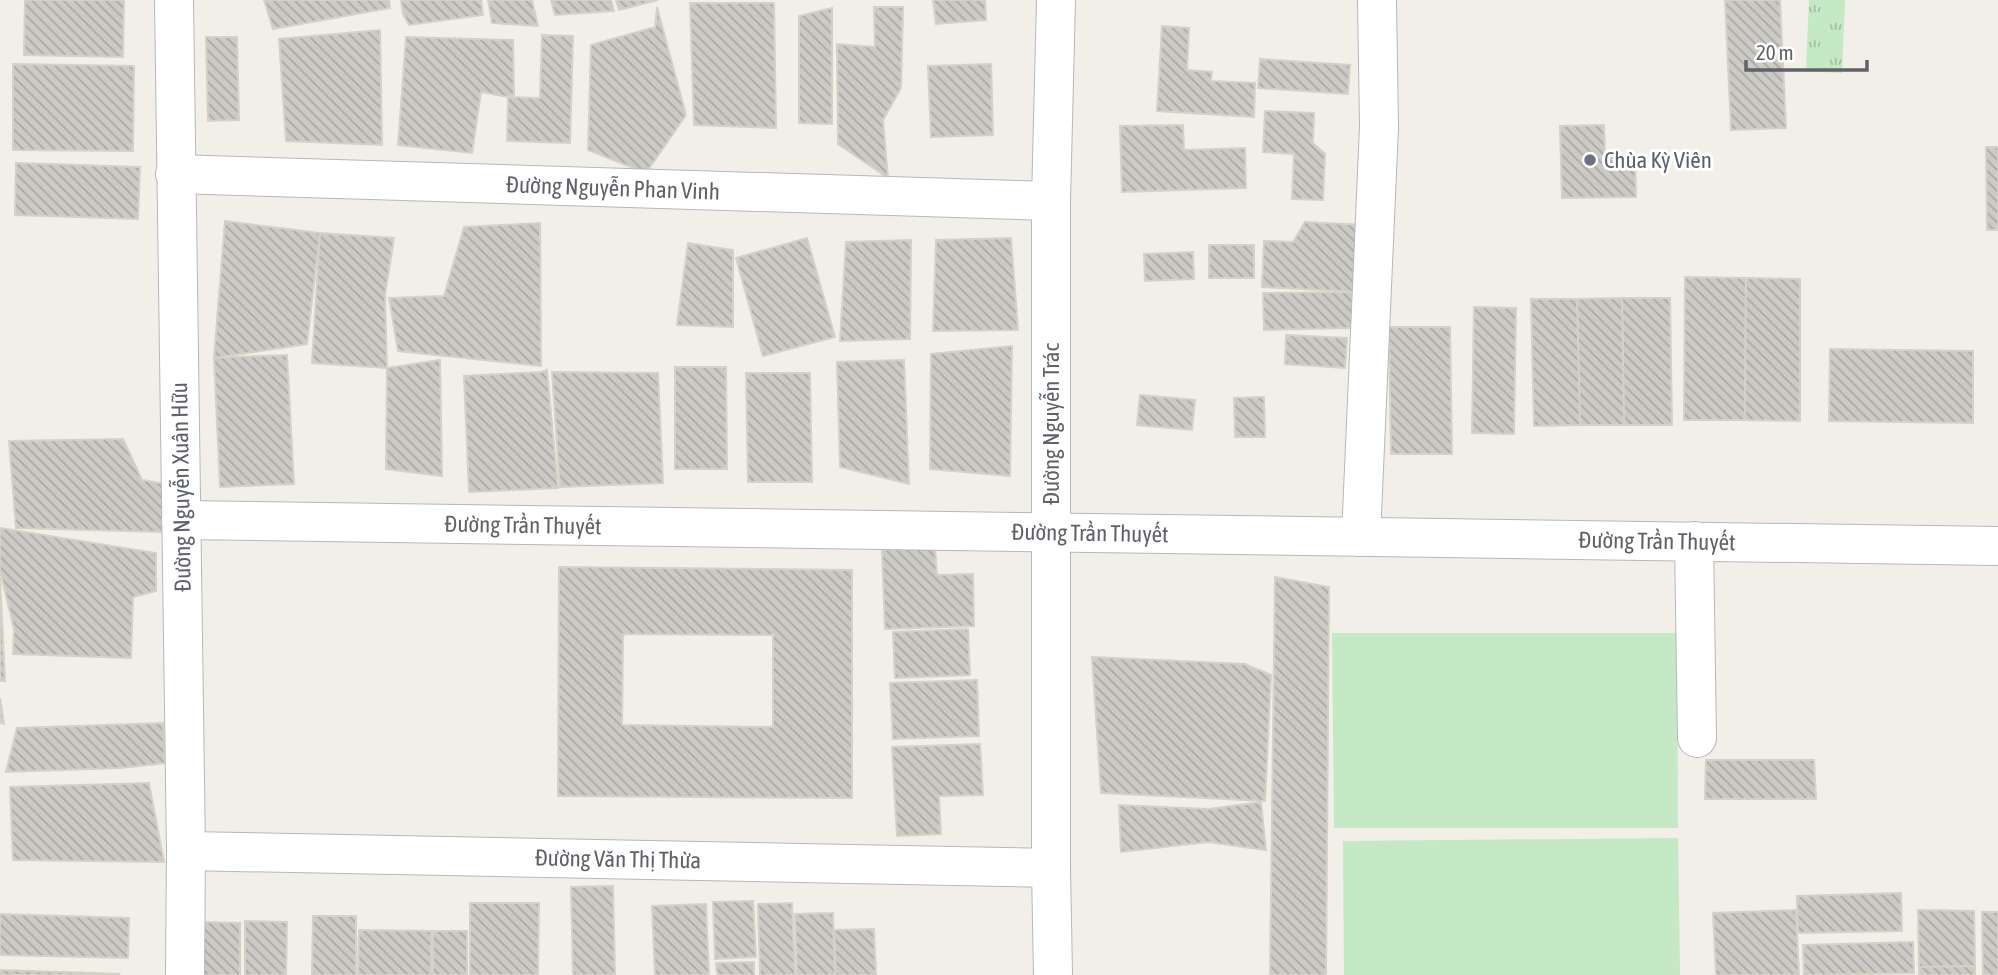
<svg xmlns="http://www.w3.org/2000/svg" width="1998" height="975" font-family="'Asap Condensed',sans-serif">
  <defs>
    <pattern id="park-tufts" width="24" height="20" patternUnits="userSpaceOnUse" patternTransform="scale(1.75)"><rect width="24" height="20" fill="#c5e8c5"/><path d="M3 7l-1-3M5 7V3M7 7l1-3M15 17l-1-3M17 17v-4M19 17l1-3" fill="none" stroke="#a3c0a4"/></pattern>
    <pattern id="building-back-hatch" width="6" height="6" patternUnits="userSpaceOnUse" patternTransform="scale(1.75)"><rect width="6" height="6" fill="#cccac5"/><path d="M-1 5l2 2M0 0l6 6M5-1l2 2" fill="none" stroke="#a9a8a4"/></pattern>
  </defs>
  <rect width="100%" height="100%" fill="#f1efe8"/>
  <!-- park -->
  <polygon fill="url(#park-tufts)" points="1809,0 1845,0 1842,73 1806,71"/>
  <!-- garden -->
  <g fill="#c5e8c5">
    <polygon points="1332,633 1677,633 1678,828 1334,828"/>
    <polygon points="1678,838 1680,975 1344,975 1343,841"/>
  </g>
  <!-- building -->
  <g fill="url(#building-back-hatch)" stroke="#d6d1c6" stroke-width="2" fill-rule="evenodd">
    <polygon points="25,0 124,0 123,57 24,55"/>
    <polygon points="264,0 389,0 390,8 273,29"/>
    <polygon points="401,0 481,0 483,15 409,25 403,14"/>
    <polygon points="488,0 532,0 538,26 492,23"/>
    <polygon points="551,0 611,0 614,11 555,15"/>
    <polygon points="616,0 658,0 619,10"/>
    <polygon points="933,0 985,0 986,20 936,24"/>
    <polygon points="1725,0 1780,0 1786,128 1731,130"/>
    <polygon points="690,3 774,3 776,128 694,125"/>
    <polygon points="657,7 686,115 646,173 588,150 591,45 655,27"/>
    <polygon points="874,7 903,7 901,88 883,120 888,178 838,144 837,44 875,47"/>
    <polygon points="832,8 832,124 799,123 799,16"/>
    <polygon points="1162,26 1189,28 1187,70 1212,72 1211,81 1255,83 1254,117 1157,111"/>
    <polygon points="380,30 382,145 286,141 279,39"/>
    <polygon points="542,35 573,36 570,143 507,141 508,97 540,98"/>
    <polygon points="206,37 237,37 239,120 208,121"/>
    <polygon points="406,37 513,40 514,95 508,97 481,92 472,153 398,145"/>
    <polygon points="1260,59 1350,65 1348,94 1258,88"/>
    <polygon points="13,64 134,66 133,151 13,150"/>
    <polygon points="991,64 993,135 931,137 928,66"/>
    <polygon points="1265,111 1314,113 1313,143 1325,154 1323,200 1292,199 1294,154 1263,152"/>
    <polygon points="1183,125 1184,150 1245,148 1246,188 1122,192 1120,126"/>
    <polygon points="1604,125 1605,156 1635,155 1636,197 1562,198 1560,126"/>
    <polygon points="1986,147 1998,147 1998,230 1987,230"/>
    <polygon points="16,163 140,167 138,219 15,215"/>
    <polygon points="225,221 320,233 307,344 214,358"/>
    <polygon points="1305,222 1364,225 1361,292 1262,287 1264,241 1293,242"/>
    <polygon points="540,223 541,366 398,351 389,298 444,296 464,227"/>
    <polygon points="320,233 394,238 385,295 387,368 312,363"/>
    <polygon points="807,238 835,337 763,356 736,258"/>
    <polygon points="1011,238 1018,330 933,331 936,240"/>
    <polygon points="911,240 910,339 840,341 846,242"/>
    <polygon points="688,243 733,250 733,327 677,325"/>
    <rect x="1209" y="245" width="45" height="33"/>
    <polygon points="1193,252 1194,279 1145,281 1144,254"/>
    <polygon points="1685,277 1746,278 1745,420 1684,420"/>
    <polygon points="1746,278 1800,279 1800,421 1745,420"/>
    <polygon points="1352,292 1353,328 1264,330 1263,293"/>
    <polygon points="1622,298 1670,298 1672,425 1624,425"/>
    <polygon points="1622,298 1624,425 1580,425 1577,299"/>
    <polygon points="1531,299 1577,299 1580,425 1534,426"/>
    <polygon points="1474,307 1516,308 1514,434 1472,433"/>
    <polygon points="1389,327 1450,327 1452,454 1391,454"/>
    <polygon points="1286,335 1347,338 1345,368 1285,364"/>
    <polygon points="1012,346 1010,476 930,469 931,354"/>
    <polygon points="1830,349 1973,351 1973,423 1829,421"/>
    <polygon points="287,355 294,484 220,487 214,358"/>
    <polygon points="440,360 442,476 386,469 387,368"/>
    <polygon points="904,360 909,484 840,467 837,362"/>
    <polygon points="675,367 726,367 727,469 675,469"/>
    <polygon points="547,370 558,488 469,492 464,376 541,372"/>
    <polygon points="552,372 658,373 663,483 560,487"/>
    <polygon points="746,373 810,373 812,482 748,482"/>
    <polygon points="1140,395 1195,400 1192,430 1137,425"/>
    <polygon points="1264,397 1265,437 1235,437 1234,398"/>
    <polygon points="123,439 142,480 166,484 162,532 16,528 9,441"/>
    <polygon points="0,528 156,553 156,591 133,597 131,658 13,654 14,629 0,571"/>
    <polygon points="935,548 937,575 973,574 974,626 885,629 882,550"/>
    <path d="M559 567 852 570V798L558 796ZM623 634 773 635V727L622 725Z"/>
    <polygon points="1275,577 1329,587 1326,975 1270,975"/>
    <polygon points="0,578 5,681 0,681"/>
    <polygon points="968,629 970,675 895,678 893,632"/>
    <polygon points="1092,657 1245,664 1271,675 1265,801 1101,793"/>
    <polygon points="977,680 979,736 893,739 890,683"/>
    <polygon points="0,698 4,724 0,723"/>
    <polygon points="163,723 165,763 121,768 6,772 17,728"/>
    <polygon points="980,744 983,795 939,796 941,834 897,836 892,747"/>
    <polygon points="1706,760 1814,760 1816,799 1705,799"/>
    <polygon points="149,783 164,862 13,860 10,787"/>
    <polygon points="1261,802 1266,850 1208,842 1121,852 1119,805 1209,809"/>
    <polygon points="613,886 615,975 573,975 571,887"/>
    <polygon points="1901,893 1902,931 1798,933 1797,896"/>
    <polygon points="753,901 756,957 715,959 713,902"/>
    <polygon points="470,903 539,903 538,975 470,975"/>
    <polygon points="792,903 795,975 760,975 758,904"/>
    <polygon points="706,904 709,975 655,975 652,906"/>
    <polygon points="1796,910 1799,975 1716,975 1713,913"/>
    <polygon points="1918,910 1974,911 1975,966 1919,967"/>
    <polygon points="1982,912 1998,912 1998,975 1983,975"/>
    <polygon points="833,913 835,975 797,975 795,914"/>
    <polygon points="0,914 129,918 128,958 0,955"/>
    <polygon points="313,916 356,916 356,975 312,975"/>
    <polygon points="245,921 287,922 286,975 245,975"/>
    <polygon points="203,922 240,923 240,975 202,975"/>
    <polygon points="874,929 876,975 836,975 834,930"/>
    <polygon points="359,930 431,931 431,975 358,975"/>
    <rect x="433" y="931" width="34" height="44"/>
    <polygon points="1913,942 1914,973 1804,975 1803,945"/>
    <polygon points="754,962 754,975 717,975 716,963"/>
    <polygon points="1975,966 1975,975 1919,975 1919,967"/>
    <polygon points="0,970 119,974 118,975 0,975"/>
  </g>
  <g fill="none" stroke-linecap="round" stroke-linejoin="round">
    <!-- street casing -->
    <g stroke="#b5b8bc" stroke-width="40">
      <g id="street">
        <polyline points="174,0 186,851 185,975"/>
        <polyline points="175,174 1051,201"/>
        <polyline points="181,520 1998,546"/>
        <polyline points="1361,537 1379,127 1377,0"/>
        <polyline points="1694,541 1697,738"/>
        <polyline points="186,851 1051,868"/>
        <polyline points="1053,975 1051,868 1051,201 1056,0"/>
      </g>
    </g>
    <!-- street -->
    <use href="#street" stroke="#fff" stroke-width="38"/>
  </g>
  <!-- markers -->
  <circle fill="#6b7280" stroke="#fff" stroke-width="2.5" cx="1590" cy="160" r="7"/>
  <g text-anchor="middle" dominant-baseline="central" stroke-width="6" stroke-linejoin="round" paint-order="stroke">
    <!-- worship labels -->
    <g font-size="23" fill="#5b616d" stroke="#fff" text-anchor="start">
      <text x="1604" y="160">Chùa Kỳ Viên</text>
    </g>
    <!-- street labels -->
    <g font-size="23" fill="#5f6368" stroke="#fff">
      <text transform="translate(613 188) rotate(2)">Đường Nguyễn Phan Vinh</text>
      <text transform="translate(1051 424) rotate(-90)">Đường Nguyễn Trác</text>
      <text transform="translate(181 487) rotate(-91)">Đường Nguyễn Xuân Hữu</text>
      <text transform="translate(523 525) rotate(1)">Đường Trần Thuyết</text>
      <text transform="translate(1090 533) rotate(1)">Đường Trần Thuyết</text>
      <text transform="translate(1657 541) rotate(1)">Đường Trần Thuyết</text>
      <text transform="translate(618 859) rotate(1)">Đường Văn Thị Thừa</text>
    </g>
  </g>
  <!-- scale -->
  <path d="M1746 60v10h121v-10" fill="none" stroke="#5f6368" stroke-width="3.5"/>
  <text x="1756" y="60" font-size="21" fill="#5f6368" stroke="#ffffff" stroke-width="5" paint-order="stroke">20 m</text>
</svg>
